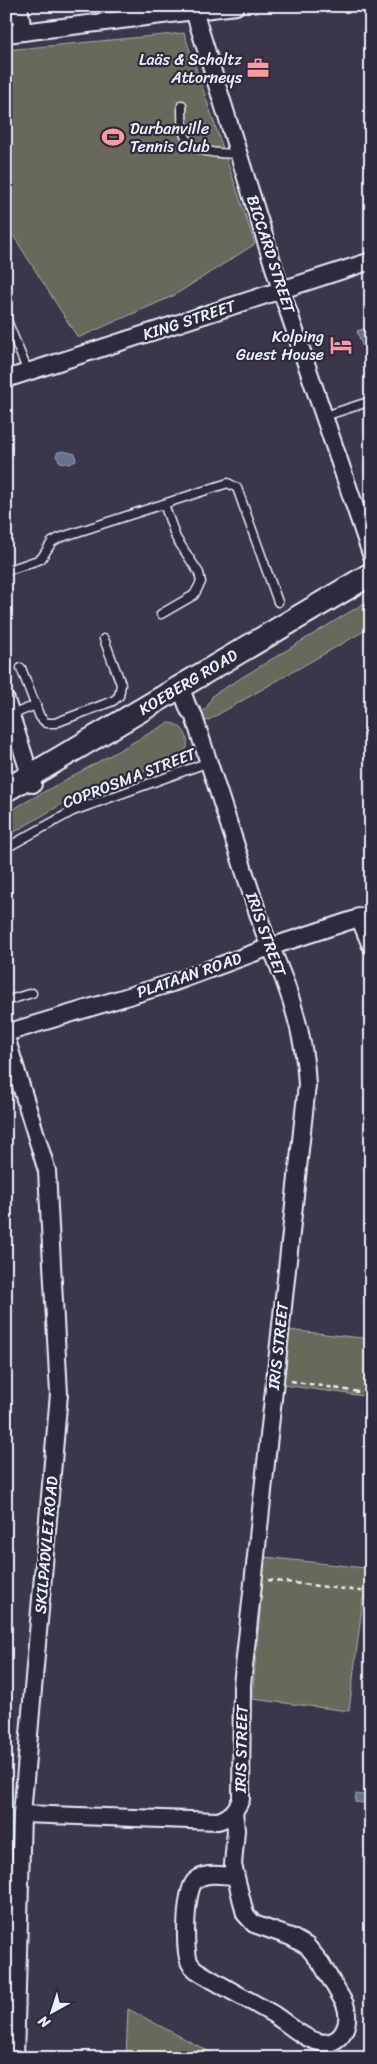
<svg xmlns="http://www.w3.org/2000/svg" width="377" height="2064" font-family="Sriracha,sans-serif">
  <rect width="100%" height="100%" fill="#3b364a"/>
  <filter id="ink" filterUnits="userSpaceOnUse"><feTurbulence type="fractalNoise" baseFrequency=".02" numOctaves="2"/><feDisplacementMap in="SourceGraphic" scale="10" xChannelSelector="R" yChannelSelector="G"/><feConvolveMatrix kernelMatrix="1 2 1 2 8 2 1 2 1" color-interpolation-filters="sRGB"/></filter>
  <g filter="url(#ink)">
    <!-- green -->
    <g fill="#68695a" stroke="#a8ada9">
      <polygon points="184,33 255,244 173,296 78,338 6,224 6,50"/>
      <polygon points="371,599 371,627 205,722 202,711 206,709 213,695"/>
      <path d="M168 723C187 723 194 747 180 759L79 794 6 837V813Z"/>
      <polygon points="288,1330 371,1339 371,1397 283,1385"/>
      <polygon points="371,1526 371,1599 363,1599 349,1711 252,1699 265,1557 365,1568"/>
      <polygon points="128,2009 221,2058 126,2058"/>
    </g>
    <!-- water -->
    <g fill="#66728c" stroke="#9aa5b7">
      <polygon points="370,327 371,348 364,351 357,331"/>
      <polygon points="63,451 75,454 76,461 69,464 60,462 56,456 58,452"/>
      <polygon points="356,1794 371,1796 371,1804 355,1802"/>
    </g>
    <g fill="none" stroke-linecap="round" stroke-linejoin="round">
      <!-- lane casing -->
      <g stroke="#e8f1f8" stroke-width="11">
        <g id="lane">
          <path d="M182 105C182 113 182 121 183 129 187 155 219 153 239 154"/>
          <polyline points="6,318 28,372"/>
          <polyline points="325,416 371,401"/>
          <polyline points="6,571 41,559 52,542 59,538 228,483 237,488 278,602"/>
          <polyline points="161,614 194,595 201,582 199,573 176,538 164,504"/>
          <polyline points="21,668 40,717 46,723 55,723 113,701 119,696 121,684 104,639"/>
          <polyline points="11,715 36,705"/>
          <polyline points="6,848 73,811 209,762"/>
          <polyline points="6,1001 32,993"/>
        </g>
      </g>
      <!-- street casing -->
      <g stroke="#e8f1f8" stroke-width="20">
        <g id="street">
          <polyline points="19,6 23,32"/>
          <polyline points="194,11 281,290 371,554"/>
          <polyline points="6,34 236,6"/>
          <polyline points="6,379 371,261"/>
          <polyline points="6,700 33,784"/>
          <polyline points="359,917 371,946"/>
          <polyline points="6,1033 172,983 270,947 371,914"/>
          <polyline points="6,1037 47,1171 59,1394 22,1814 15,2058"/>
          <path d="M234 1812 236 1830 233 1865 245 1914 254 1924 291 1937 307 1946 321 1963 345 2004C352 2023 342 2047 319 2042 302 2038 287 2023 273 2014 247 1999 221 1986 196 1970 193 1967 190 1965 189 1961 184 1948 185 1890 195 1881 205 1871 223 1876 236 1876"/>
          <path d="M22 1814 218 1821C230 1817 236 1811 241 1799L242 1685 307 1085C305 1034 287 981 265 935L193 714 189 710 180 686"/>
        </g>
      </g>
      <!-- secondary casing -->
      <g stroke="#e8f1f8" stroke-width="26">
        <polyline id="secondary" points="6,790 371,574"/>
      </g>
      <!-- path -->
      <g stroke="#e8f1f8" stroke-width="2.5" stroke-dasharray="5 4" stroke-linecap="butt">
        <polyline points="291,1381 371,1394"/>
        <polyline points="268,1580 369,1592 371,1587"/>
      </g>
      <!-- lane -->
      <use href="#lane" stroke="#2f2a3d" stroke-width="8"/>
      <!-- street -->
      <use href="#street" stroke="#2f2a3d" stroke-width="16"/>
      <!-- secondary -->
      <use href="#secondary" stroke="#2f2a3d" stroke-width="22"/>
    </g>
  </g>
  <!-- icons -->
  <defs>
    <g id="office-bare" transform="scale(1.725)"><path d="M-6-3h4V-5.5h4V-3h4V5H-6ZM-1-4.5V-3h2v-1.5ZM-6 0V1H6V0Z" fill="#ff9aa2" stroke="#2f2a3d" stroke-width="2.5" paint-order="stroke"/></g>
    <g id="stadium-bare" transform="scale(1.725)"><path d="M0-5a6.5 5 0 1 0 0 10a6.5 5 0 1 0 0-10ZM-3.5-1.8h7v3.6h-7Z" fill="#ff9aa2" stroke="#2f2a3d" stroke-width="2.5" paint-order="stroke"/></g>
    <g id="hotel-bare" transform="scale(1.725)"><path d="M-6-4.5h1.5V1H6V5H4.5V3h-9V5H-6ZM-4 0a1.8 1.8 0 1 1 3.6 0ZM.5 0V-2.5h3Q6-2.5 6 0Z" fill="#ff9aa2" stroke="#2f2a3d" stroke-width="2.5" paint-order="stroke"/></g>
  </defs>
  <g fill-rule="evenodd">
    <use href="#office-bare" x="258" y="68"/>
    <use href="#stadium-bare" x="113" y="137"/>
    <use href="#hotel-bare" x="341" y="345"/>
  </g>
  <g text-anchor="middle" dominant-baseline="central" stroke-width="4.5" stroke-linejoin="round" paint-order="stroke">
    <!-- poi labels -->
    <g font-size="16" fill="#e8f1f8" stroke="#2f2a3d" text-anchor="end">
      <text x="242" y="59">Laäs &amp; Scholtz<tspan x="242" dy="18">Attorneys</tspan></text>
      <text x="130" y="128" text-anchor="start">Durbanville<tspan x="130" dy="18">Tennis Club</tspan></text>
      <text x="324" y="336">Kolping<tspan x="324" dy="18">Guest House</tspan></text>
    </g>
    <!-- street labels -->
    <g font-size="16" fill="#e8f1f8" stroke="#2f2a3d">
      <text transform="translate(271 254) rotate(72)">BICCARD STREET</text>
      <text transform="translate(189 320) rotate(-18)">KING STREET</text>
      <text transform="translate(188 682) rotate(-31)">KOEBERG ROAD</text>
      <text transform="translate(129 778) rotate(-21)">COPROSMA STREET</text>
      <text transform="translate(266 934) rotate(70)">IRIS STREET</text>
      <text transform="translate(189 975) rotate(-19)">PLATAAN ROAD</text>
      <text transform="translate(278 1346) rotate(-84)">IRIS STREET</text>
      <text transform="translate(46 1545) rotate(-85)">SKILPADVLEI ROAD</text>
      <text transform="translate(241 1749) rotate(-89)">IRIS STREET</text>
    </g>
  </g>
  <!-- margin -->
  <rect width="377" height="2064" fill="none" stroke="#2f2a3d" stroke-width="25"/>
  <rect x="12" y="12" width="352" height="2039" fill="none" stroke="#e8f1f8" stroke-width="2" filter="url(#ink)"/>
  <!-- north arrow -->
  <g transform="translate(52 2012) rotate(219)" stroke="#2f2a3d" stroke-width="4" paint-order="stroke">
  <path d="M0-4L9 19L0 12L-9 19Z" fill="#e8f1f8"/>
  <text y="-8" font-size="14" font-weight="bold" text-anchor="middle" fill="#e8f1f8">N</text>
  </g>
</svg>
